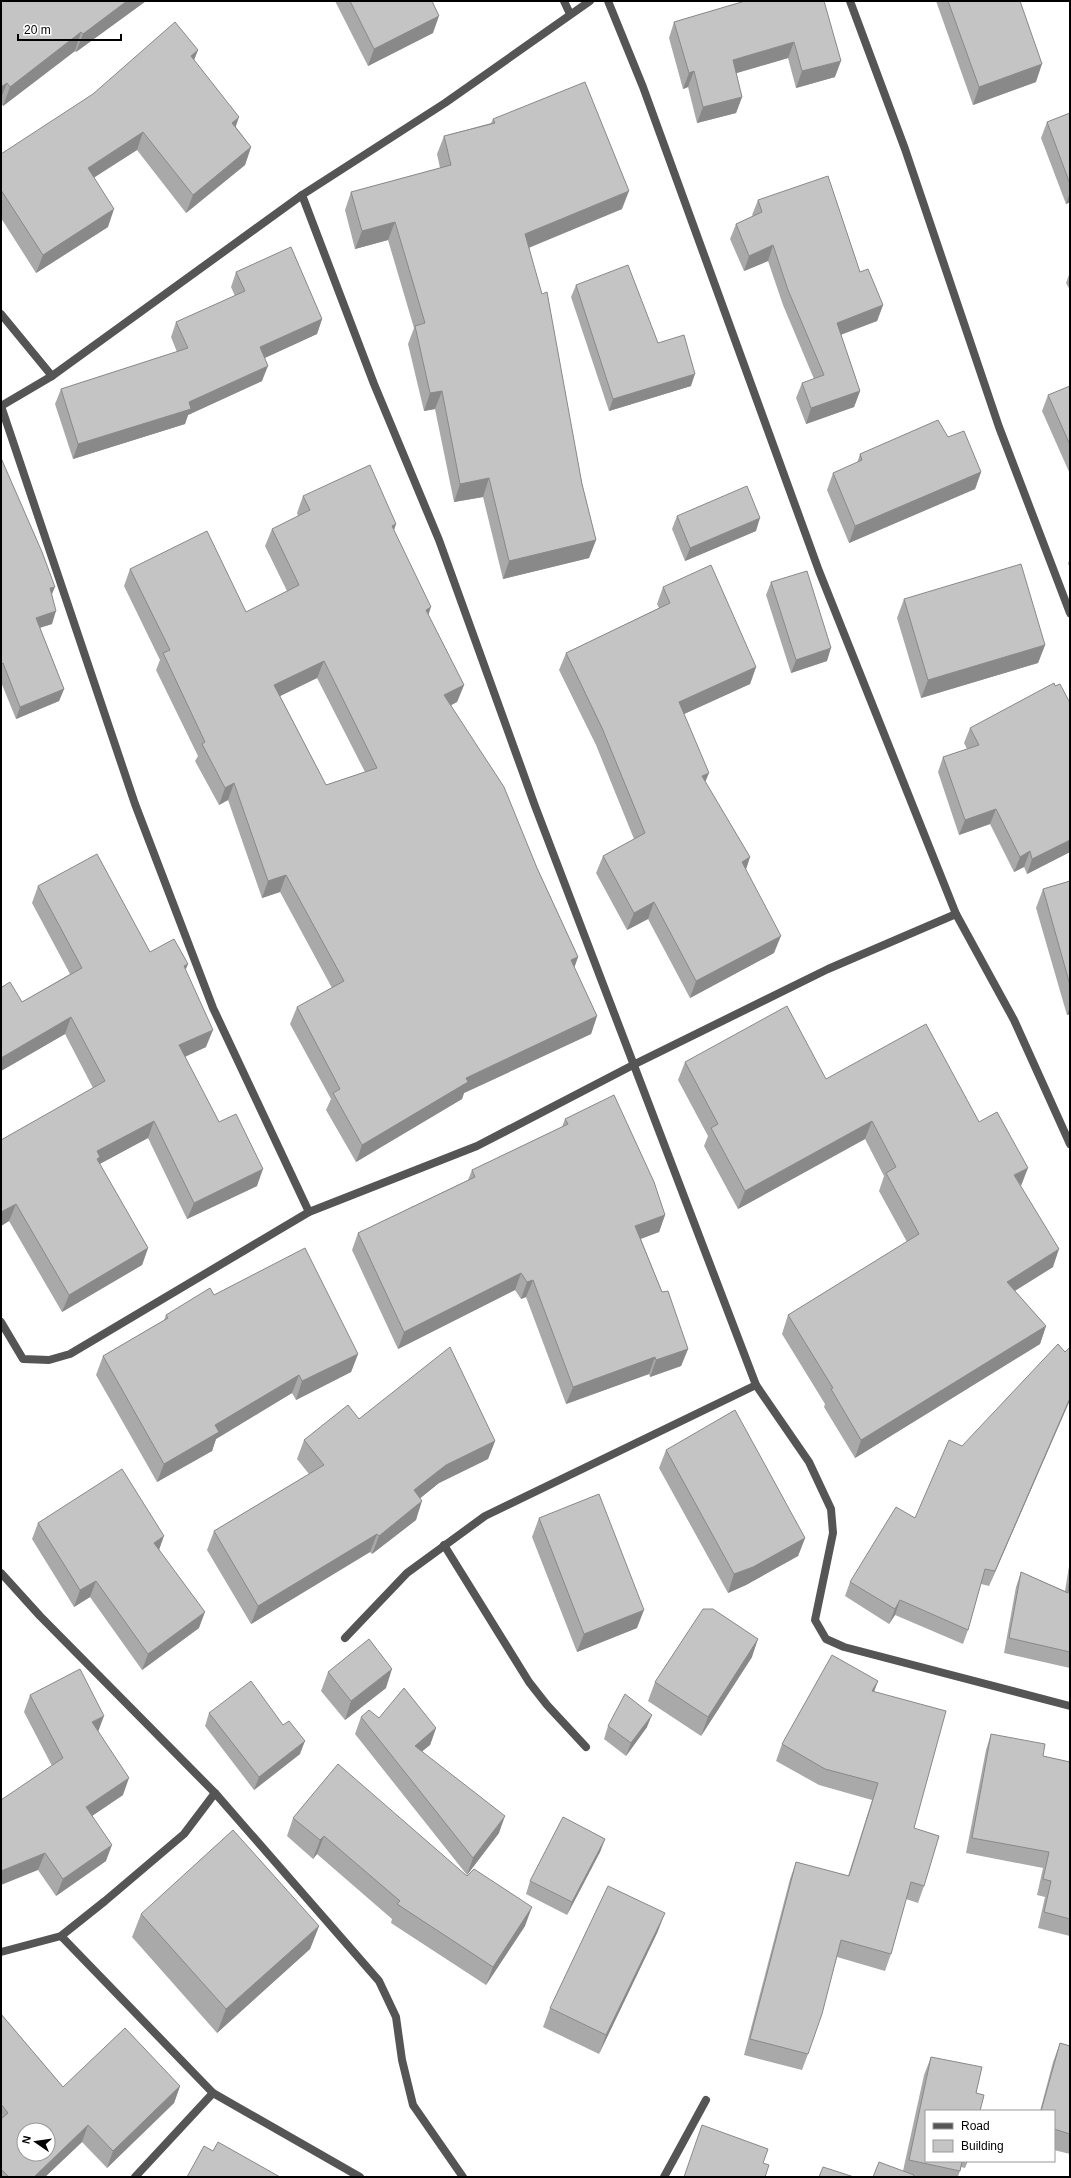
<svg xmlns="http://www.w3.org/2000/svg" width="1071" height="2178" font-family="Arial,sans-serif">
  <rect width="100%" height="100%" fill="#fff"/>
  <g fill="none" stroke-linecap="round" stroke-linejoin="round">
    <!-- service -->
    <polyline stroke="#555" stroke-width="8" points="444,1545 529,1682 547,1705 586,1747"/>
    <!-- minor -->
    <g stroke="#555" stroke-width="8">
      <polyline points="564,1 570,14"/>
      <polyline points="608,1 643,87 819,571 956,914 1014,1020 1070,1144"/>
      <polyline points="850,1 905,149 999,427 1070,613"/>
      <polyline points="302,195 374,384 439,540 535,806 756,1385 809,1462 831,1509 833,1533 815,1620 826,1639 844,1647 1070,1706"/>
      <polyline points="1,314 52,376"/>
      <polyline points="1,406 135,804 213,1008 309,1212"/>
      <polyline points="1,406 52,376 302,195 445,103 590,1"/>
      <polyline points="1,1322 23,1359 49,1360 70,1354 309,1212 477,1146 635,1064 828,969 956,914"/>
      <polyline points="1,1573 40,1616 215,1793 379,1981 396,2017 402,2060 413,2105 463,2177"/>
      <polyline points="345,1638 407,1573 485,1516 756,1385"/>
      <polyline points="61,1936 213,2093 360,2177"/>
      <polyline points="1,1952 61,1936 105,1901 184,1834 215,1793"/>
      <polyline points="135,2177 213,2093"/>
      <polyline points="664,2177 706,2100"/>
    </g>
  </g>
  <!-- wall -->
  <g fill="#a9a9a9" fill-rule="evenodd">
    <polygon points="1,1 146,1 76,52 75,51 3,106 1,103"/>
    <polygon points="335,1 432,1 433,33 368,66"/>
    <polygon points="745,1 835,77 796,88 788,58 736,73 742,97 736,113 697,123 688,87 683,89 669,38 674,22"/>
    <polygon points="936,1 1020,1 1036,82 973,105"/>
    <polygon points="198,50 194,60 236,127 251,147 245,165 186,213 137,150 94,177 108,227 36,273 1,218 1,154"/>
    <polygon points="1070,113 1070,202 1066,204 1041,138 1047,122"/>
    <polygon points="493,119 622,209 529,247 582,484 596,540 589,558 503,579 483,497 454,502 435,409 424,411 408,344 414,328 388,240 355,249 345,210 351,192 440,168 437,154 444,136 491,123"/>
    <polygon points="758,200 860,272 883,305 877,321 841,335 860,391 854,407 806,424 796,398 802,383 814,379 783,305 768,261 744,271 730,239 736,224 753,216 752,215"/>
    <polygon points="236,272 322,319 317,334 264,358 262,381 188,415 185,424 73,459 55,404 61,389 177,352 171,337 176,322 235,296 231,287"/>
    <polygon points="1070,272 1070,290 1066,283"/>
    <polygon points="576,285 658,343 691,386 609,411 571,297"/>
    <polygon points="1070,386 1070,474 1042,411 1048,395"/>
    <polygon points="948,437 981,472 975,489 849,543 827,490 833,473 857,463 860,454"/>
    <polygon points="1,458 52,595 52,624 40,628 64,689 59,701 16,719 1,682"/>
    <path d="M303 496 396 524 394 530 428 615 464 685 457 702 451 705 537 868 578 957 574 968 597 1016 591 1034 464 1093 462 1099 356 1162 326 1110 331 1099 290 1024 297 1007 332 988 280 892 262 898 228 800 219 805 195 761 198 756 156 670 160 660 124 586 130 569 246 612 287 591 265 546 272 529 298 516 297 513ZM317 678 365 772 326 785 280 696Z"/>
    <polygon points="677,516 756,531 685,561 672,529"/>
    <polygon points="1070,557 1070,567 1068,564"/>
    <polygon points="771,582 827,661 791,673 766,595"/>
    <polygon points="663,587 756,667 750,684 684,714 705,782 750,857 746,869 774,953 690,998 648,919 627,930 596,873 603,856 634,839 596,745 559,670 566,653 659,608 657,604"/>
    <polygon points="904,599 1045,645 1038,663 921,698 897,618"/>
    <polygon points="970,728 1070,852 1027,874 1024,867 1014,872 990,824 959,835 938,772 943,757 967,749 964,743"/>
    <polygon points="1070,881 1070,1014 1067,1015 1036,908 1043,889"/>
    <polygon points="38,886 150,952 188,964 185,970 206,1047 185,1057 219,1122 257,1186 187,1219 148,1138 99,1164 148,1248 142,1265 62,1312 9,1221 1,1226 93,1088 65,1034 1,1071 1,986 22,1002 70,974 32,903"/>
    <polygon points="685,1062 826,1079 979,1122 1021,1187 1053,1267 1015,1291 1046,1326 1040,1344 855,1458 824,1407 825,1404 782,1334 788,1315 907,1242 879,1191 884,1176 865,1139 738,1209 704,1146 708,1136 678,1080"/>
    <polygon points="565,1119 665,1215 659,1232 641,1239 662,1292 688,1349 681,1366 650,1377 649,1374 566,1404 526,1297 521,1299 515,1290 398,1349 352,1250 358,1233 468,1180 472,1170 562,1127"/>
    <polygon points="214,1295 358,1354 351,1372 296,1400 292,1393 216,1439 212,1451 157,1482 96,1375 103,1356 164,1320 166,1315"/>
    <polygon points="1070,1400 989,1586 981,1584 968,1630 963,1644 895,1615 889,1624 845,1596 850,1582 915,1518 962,1446"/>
    <polygon points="359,1419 495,1441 488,1459 439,1483 420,1498 416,1520 372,1554 370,1552 251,1624 207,1550 214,1531 309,1474 297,1459 304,1440"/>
    <polygon points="666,1450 805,1538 798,1556 746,1585 728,1593 659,1468"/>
    <polygon points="539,1518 637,1628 577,1652 532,1537"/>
    <polygon points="38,1523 159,1550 199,1628 142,1670 90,1597 74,1607 32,1539"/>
    <polygon points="1070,1560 1070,1668 1004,1653 1016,1587 1021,1572 1065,1591"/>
    <polygon points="752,1657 701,1736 648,1701 655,1682"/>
    <polygon points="328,1672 386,1688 345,1720 321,1691"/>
    <polygon points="878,1681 874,1691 914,1828 924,1886 918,1903 906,1899 891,1954 885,1971 837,1957 808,2054 802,2070 744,2055 790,1879 796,1862 848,1876 872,1800 819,1785 776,1761 782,1744"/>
    <polygon points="30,1695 98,1732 123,1795 92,1816 106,1861 56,1896 38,1870 52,1766 24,1712"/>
    <polygon points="209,1713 300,1754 254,1790 205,1726"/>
    <polygon points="361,1717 379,1718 436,1728 430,1745 422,1751 499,1833 467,1875 355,1734"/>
    <polygon points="608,1726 647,1727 626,1756 604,1739"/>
    <polygon points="991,1734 1043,1756 1070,1762 1070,1936 1038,1928 1045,1897 1037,1895 1043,1868 966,1853 986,1750"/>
    <polygon points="293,1818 467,1876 525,1926 486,1985 391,1923 392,1919 317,1854 313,1859 287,1836"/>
    <polygon points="605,1839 600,1852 567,1915 526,1894 530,1881"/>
    <polygon points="141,1914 319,1926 310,1949 217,2033 132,1937"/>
    <polygon points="658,1931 599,2054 543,2027 550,2008"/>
    <polygon points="1,2014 63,2087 180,2086 174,2103 107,2168 82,2142 45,2177 1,2177"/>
    <polygon points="1060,2043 1070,2046 1070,2154 1054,2150 1054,2111 1040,2111 1053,2062"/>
    <polygon points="931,2057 926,2161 968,2161 965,2168 961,2167 958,2177 873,2177 903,2171 924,2075"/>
  </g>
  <!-- shaded-wall -->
  <g fill="#898989">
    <polygon points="127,1 146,1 76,52 83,34"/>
    <polygon points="439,16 433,33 368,66 374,49"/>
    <polygon points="81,32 75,51 3,106 10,87"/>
    <polygon points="794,42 788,58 727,76 733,60"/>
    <polygon points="198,50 191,67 191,56"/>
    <polygon points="841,61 835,77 796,88 802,71"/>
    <polygon points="1042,64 1036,82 973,105 979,87"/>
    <polygon points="694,71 688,87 683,89 689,73"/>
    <polygon points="7,83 1,98 1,87"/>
    <polygon points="742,97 736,113 697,123 703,107"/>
    <polygon points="239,117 233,135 232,123"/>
    <polygon points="143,132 137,150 81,186 88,168"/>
    <polygon points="251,147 245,165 186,213 193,195"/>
    <polygon points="629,191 622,209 519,252 525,234"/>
    <polygon points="1070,192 1070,202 1066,204"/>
    <polygon points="114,209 108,227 36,273 43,255"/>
    <polygon points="395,222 388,240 355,249 362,231"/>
    <polygon points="773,245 768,261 744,271 749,256"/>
    <polygon points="883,305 877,321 831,338 837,323"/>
    <polygon points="322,319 317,334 254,363 260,347"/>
    <polygon points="268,366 262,381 188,415 185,424 73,459 78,444 189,402"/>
    <polygon points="695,374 691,386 609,411 613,399"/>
    <polygon points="442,391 435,409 424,411 430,393"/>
    <polygon points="860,391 854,407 806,424 811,408"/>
    <polygon points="981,472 975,489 849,543 855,526"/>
    <polygon points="489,478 483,497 454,502 460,484"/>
    <polygon points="760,518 756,531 685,561 690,548"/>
    <polygon points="396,524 390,541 392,526"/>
    <polygon points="596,540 589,558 503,579 509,561"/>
    <polygon points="55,587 50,599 50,588"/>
    <polygon points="431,607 425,625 426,610"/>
    <polygon points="56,611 52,624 31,630 36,618"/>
    <polygon points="1045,645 1038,663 921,698 928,680"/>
    <polygon points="831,648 827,661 791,673 796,660"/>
    <polygon points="324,661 317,678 268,702 274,685"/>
    <polygon points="756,667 750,684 673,719 679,702"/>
    <polygon points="464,685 457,702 438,712 444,695"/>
    <polygon points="64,689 59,701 16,719 20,707"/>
    <polygon points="709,773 702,790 702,776"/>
    <polygon points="234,783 228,800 219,805 225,788"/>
    <polygon points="996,809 990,824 959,835 965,820"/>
    <polygon points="1070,840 1070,852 1027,874 1032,859"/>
    <polygon points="1030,851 1024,867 1014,872 1020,857"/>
    <polygon points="750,857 744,875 742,862"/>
    <polygon points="286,875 280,892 262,898 268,881"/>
    <polygon points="654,902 648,919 627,930 634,913"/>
    <polygon points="781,936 774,953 690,998 696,981"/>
    <polygon points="578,957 572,974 571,960"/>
    <polygon points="188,964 181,981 184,966"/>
    <polygon points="1070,1006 1070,1014 1067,1015"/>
    <polygon points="597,1016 591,1034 464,1093 462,1099 356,1162 362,1145 466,1078"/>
    <polygon points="71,1017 65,1034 1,1071 1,1058"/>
    <polygon points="213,1030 206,1047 173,1062 179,1045"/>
    <polygon points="154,1121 148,1138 98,1165 94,1174 97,1151"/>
    <polygon points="872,1121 865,1139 738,1209 745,1191"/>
    <polygon points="1028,1168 1021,1186 1014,1175"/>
    <polygon points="263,1169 257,1186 187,1219 194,1203"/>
    <polygon points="16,1204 9,1221 1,1226 1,1212"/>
    <polygon points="665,1215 659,1232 629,1243 635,1226"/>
    <polygon points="148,1248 142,1265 62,1312 69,1295"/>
    <polygon points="1059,1249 1053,1267 1000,1300 1007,1282"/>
    <polygon points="521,1273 515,1290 398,1349 404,1332"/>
    <polygon points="533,1280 526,1297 521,1299 527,1282"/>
    <polygon points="1046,1326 1040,1344 855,1458 861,1440"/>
    <polygon points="688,1349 681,1366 650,1377 656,1360"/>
    <polygon points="358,1354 351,1372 296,1400 302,1381"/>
    <polygon points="655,1357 649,1374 566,1404 573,1387"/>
    <polygon points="299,1375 292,1393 216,1439 212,1451 157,1482 164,1464 215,1425"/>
    <polygon points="1070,1398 1070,1400 989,1586 995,1571"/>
    <polygon points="495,1441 488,1459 439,1483 407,1509 414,1490 446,1465"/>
    <polygon points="422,1501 416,1520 372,1554 379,1536"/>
    <polygon points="377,1534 370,1552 251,1624 258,1606"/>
    <polygon points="164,1536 158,1553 154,1543"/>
    <polygon points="805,1538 798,1556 746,1585 728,1593 734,1574"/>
    <polygon points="96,1581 90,1597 74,1607 80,1590"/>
    <polygon points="900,1600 895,1615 889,1624 895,1609"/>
    <polygon points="644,1610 637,1628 577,1652 584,1634"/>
    <polygon points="205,1612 199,1628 142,1670 148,1654"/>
    <polygon points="758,1639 752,1657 701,1736 708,1717"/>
    <polygon points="392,1669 386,1688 345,1720 351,1701"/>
    <polygon points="878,1681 872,1697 872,1691"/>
    <polygon points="652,1715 647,1727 626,1756 631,1743"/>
    <polygon points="104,1716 98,1732 92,1722"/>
    <polygon points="436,1728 430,1745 409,1762 415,1746"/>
    <polygon points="305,1741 300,1754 254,1790 259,1777"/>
    <polygon points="129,1778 123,1795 80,1824 86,1807"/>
    <polygon points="505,1816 499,1833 467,1875 473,1858"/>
    <polygon points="324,1836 317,1854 313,1859 320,1840"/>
    <polygon points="605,1839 600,1852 567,1915 572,1902"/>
    <polygon points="112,1845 106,1861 56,1896 63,1879"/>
    <polygon points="45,1853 38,1870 1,1885 1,1871"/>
    <polygon points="532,1907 525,1926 486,1985 493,1967"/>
    <polygon points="665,1913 658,1931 599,2054 606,2035"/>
    <polygon points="319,1926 310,1949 217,2033 226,2009"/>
    <polygon points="180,2086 174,2103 107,2168 113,2151"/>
    <polygon points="88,2125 82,2142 45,2177 34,2177"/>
  </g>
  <!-- building -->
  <g fill="#c4c4c4" stroke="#898989" fill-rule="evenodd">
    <polygon points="1,1 127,1 83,34 81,32 10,87 7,83 1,87"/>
    <polygon points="350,1 432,1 439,16 374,49"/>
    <polygon points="745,1 824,1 841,61 802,71 794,42 733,60 742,97 703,107 694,71 689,73 674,22"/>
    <polygon points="948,1 1020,1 1042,64 979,87"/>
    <polygon points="175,22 198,50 191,56 239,117 232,123 251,147 193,195 143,132 88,168 114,209 43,255 1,190 1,154 93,94"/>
    <polygon points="585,82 629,191 525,234 542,294 547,292 582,484 596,540 509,561 489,478 460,484 442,391 430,393 415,326 425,323 395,222 362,231 351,192 451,165 444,136 495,123 493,119"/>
    <polygon points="1070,113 1070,184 1047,122"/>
    <polygon points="828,176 860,272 868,269 883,305 837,323 860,391 811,408 802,383 824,375 788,290 773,245 749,256 736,224 762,212 758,200"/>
    <polygon points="291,247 322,319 260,347 268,366 189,402 191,409 78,444 61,389 188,348 176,322 245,291 236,272"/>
    <polygon points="628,265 658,343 684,335 695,374 613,399 576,285"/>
    <polygon points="1070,386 1070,445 1048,395"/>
    <polygon points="938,420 948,437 964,431 981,472 855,526 833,473 862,460 860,454"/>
    <polygon points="1,458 42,552 55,587 50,588 56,611 36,618 64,689 20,707 3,663 1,664"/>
    <path d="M370 465 396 524 392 526 431 607 426 610 464 685 444 695 504 787 537 868 578 957 571 960 597 1016 466 1078 468 1082 362 1145 333 1093 340 1089 297 1007 344 981 286 875 268 881 234 783 225 788 202 744 205 742 163 653 170 650 130 569 207 531 246 612 299 585 272 529 310 510 303 496ZM324 661 377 768 326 785 274 685Z"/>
    <polygon points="747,486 760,518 690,548 677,516"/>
    <polygon points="1021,564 1045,645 928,680 904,599"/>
    <polygon points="711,565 756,667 679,702 709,773 702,776 750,857 742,862 781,936 696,981 654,902 634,913 603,856 645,833 602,728 566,653 670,603 663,587"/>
    <polygon points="807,571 831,648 796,660 771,582"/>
    <polygon points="1054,683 1055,686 1060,684 1070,703 1070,840 1032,859 1030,851 1020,857 996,809 965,820 943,757 979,745 970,728"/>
    <polygon points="97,854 150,952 174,939 188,964 184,966 213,1030 179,1045 219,1122 236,1114 263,1169 194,1203 154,1121 97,1151 100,1157 97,1159 148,1248 69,1295 16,1204 1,1212 1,1140 105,1081 71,1017 1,1058 1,986 2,987 10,982 22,1002 82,968 38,886"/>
    <polygon points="1070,881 1070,985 1043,889"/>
    <polygon points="787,1006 826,1079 926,1024 979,1122 997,1112 1028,1168 1014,1175 1059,1249 1007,1282 1046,1326 861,1440 831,1389 833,1388 788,1315 919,1234 886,1173 896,1167 872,1121 745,1191 711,1128 718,1124 685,1062"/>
    <polygon points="614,1095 654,1182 665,1215 635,1226 662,1292 668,1291 688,1349 656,1360 655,1357 573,1387 533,1280 527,1282 521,1273 404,1332 358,1233 475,1177 472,1170 568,1124 565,1119"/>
    <polygon points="305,1248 358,1354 302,1381 299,1375 215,1425 219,1432 164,1464 103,1356 168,1318 166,1315 210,1288 214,1295"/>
    <polygon points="1058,1344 1065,1352 1070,1347 1070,1398 995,1571 985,1569 968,1630 900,1600 895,1609 850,1582 896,1507 915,1518 949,1440 962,1446"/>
    <polygon points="450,1347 495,1441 446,1465 414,1490 422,1501 379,1536 377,1534 258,1606 214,1531 324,1465 304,1440 348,1405 359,1419"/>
    <polygon points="735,1410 805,1538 753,1567 734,1574 666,1450"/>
    <polygon points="122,1469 164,1536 154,1543 205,1612 148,1654 96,1581 80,1590 38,1523"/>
    <polygon points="599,1494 644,1610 584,1634 539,1518"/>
    <polygon points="1021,1572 1068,1593 1070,1579 1070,1652 1009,1638"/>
    <polygon points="703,1609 713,1609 758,1639 708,1717 655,1682"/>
    <polygon points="369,1639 392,1669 351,1701 328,1672"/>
    <polygon points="832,1655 878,1681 872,1691 946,1711 914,1828 939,1836 924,1886 911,1882 891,1954 841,1940 822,2014 808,2054 750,2039 796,1862 849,1876 878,1783 825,1769 782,1744"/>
    <polygon points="80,1669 104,1716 92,1722 129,1778 86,1807 112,1845 63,1879 45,1853 1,1871 1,1800 63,1758 30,1695"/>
    <polygon points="251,1681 283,1725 289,1721 305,1741 259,1777 209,1713"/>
    <polygon points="404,1688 436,1728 415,1746 505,1816 473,1858 361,1717 369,1710 379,1718"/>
    <polygon points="625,1694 652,1715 631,1743 608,1726"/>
    <polygon points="991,1734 1045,1744 1043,1756 1070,1762 1070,1919 1044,1912 1051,1881 1043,1879 1049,1852 972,1838"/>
    <polygon points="338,1764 467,1876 474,1869 532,1907 493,1967 397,1904 400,1901 324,1836 320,1840 293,1818"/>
    <polygon points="563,1817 605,1839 572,1902 530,1881"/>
    <polygon points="233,1830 319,1926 226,2009 141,1914"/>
    <polygon points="608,1886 665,1913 606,2035 550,2008"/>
    <path d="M1 2014 63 2087 125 2028 180 2086 113 2151 88 2125 34 2177H9L1 2169V2119L8 2113 1 2104ZM24 2130H48V2154H24Z"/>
    <polygon points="1060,2043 1070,2046 1070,2134 1054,2129 1054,2111 1041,2111"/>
    <polygon points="931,2057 982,2067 976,2093 984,2095 980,2111 926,2111 926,2161 962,2161 960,2171 909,2160"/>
    <polygon points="702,2125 768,2149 763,2163 769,2165 765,2177 684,2177"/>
    <polygon points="218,2142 280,2177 187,2177 204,2146 213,2151"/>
    <polygon points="879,2162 914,2175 913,2177 873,2177"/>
    <polygon points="823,2167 854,2177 819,2177"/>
  </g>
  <!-- border -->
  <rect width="1071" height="2178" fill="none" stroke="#000000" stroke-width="4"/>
  <!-- legend -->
  <rect x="925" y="2110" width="130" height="52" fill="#ffffff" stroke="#999999"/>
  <rect x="933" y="2123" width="20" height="6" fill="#555555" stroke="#999999"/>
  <text x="961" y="2130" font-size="12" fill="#000000">Road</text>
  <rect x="933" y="2140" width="20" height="12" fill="#c4c4c4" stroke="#999999"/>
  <text x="961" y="2150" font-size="12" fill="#000000">Building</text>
  <!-- north arrow -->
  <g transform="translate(36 2142) rotate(283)"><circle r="19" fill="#ffffff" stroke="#999999"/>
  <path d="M0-3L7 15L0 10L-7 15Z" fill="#000000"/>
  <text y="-6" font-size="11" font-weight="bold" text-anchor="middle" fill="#000000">N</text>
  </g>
  <!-- scale -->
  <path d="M18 34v6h103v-6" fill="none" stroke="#000000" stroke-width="2"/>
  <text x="24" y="34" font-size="12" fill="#000000" stroke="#ffffff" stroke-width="3" paint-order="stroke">20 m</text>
</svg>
